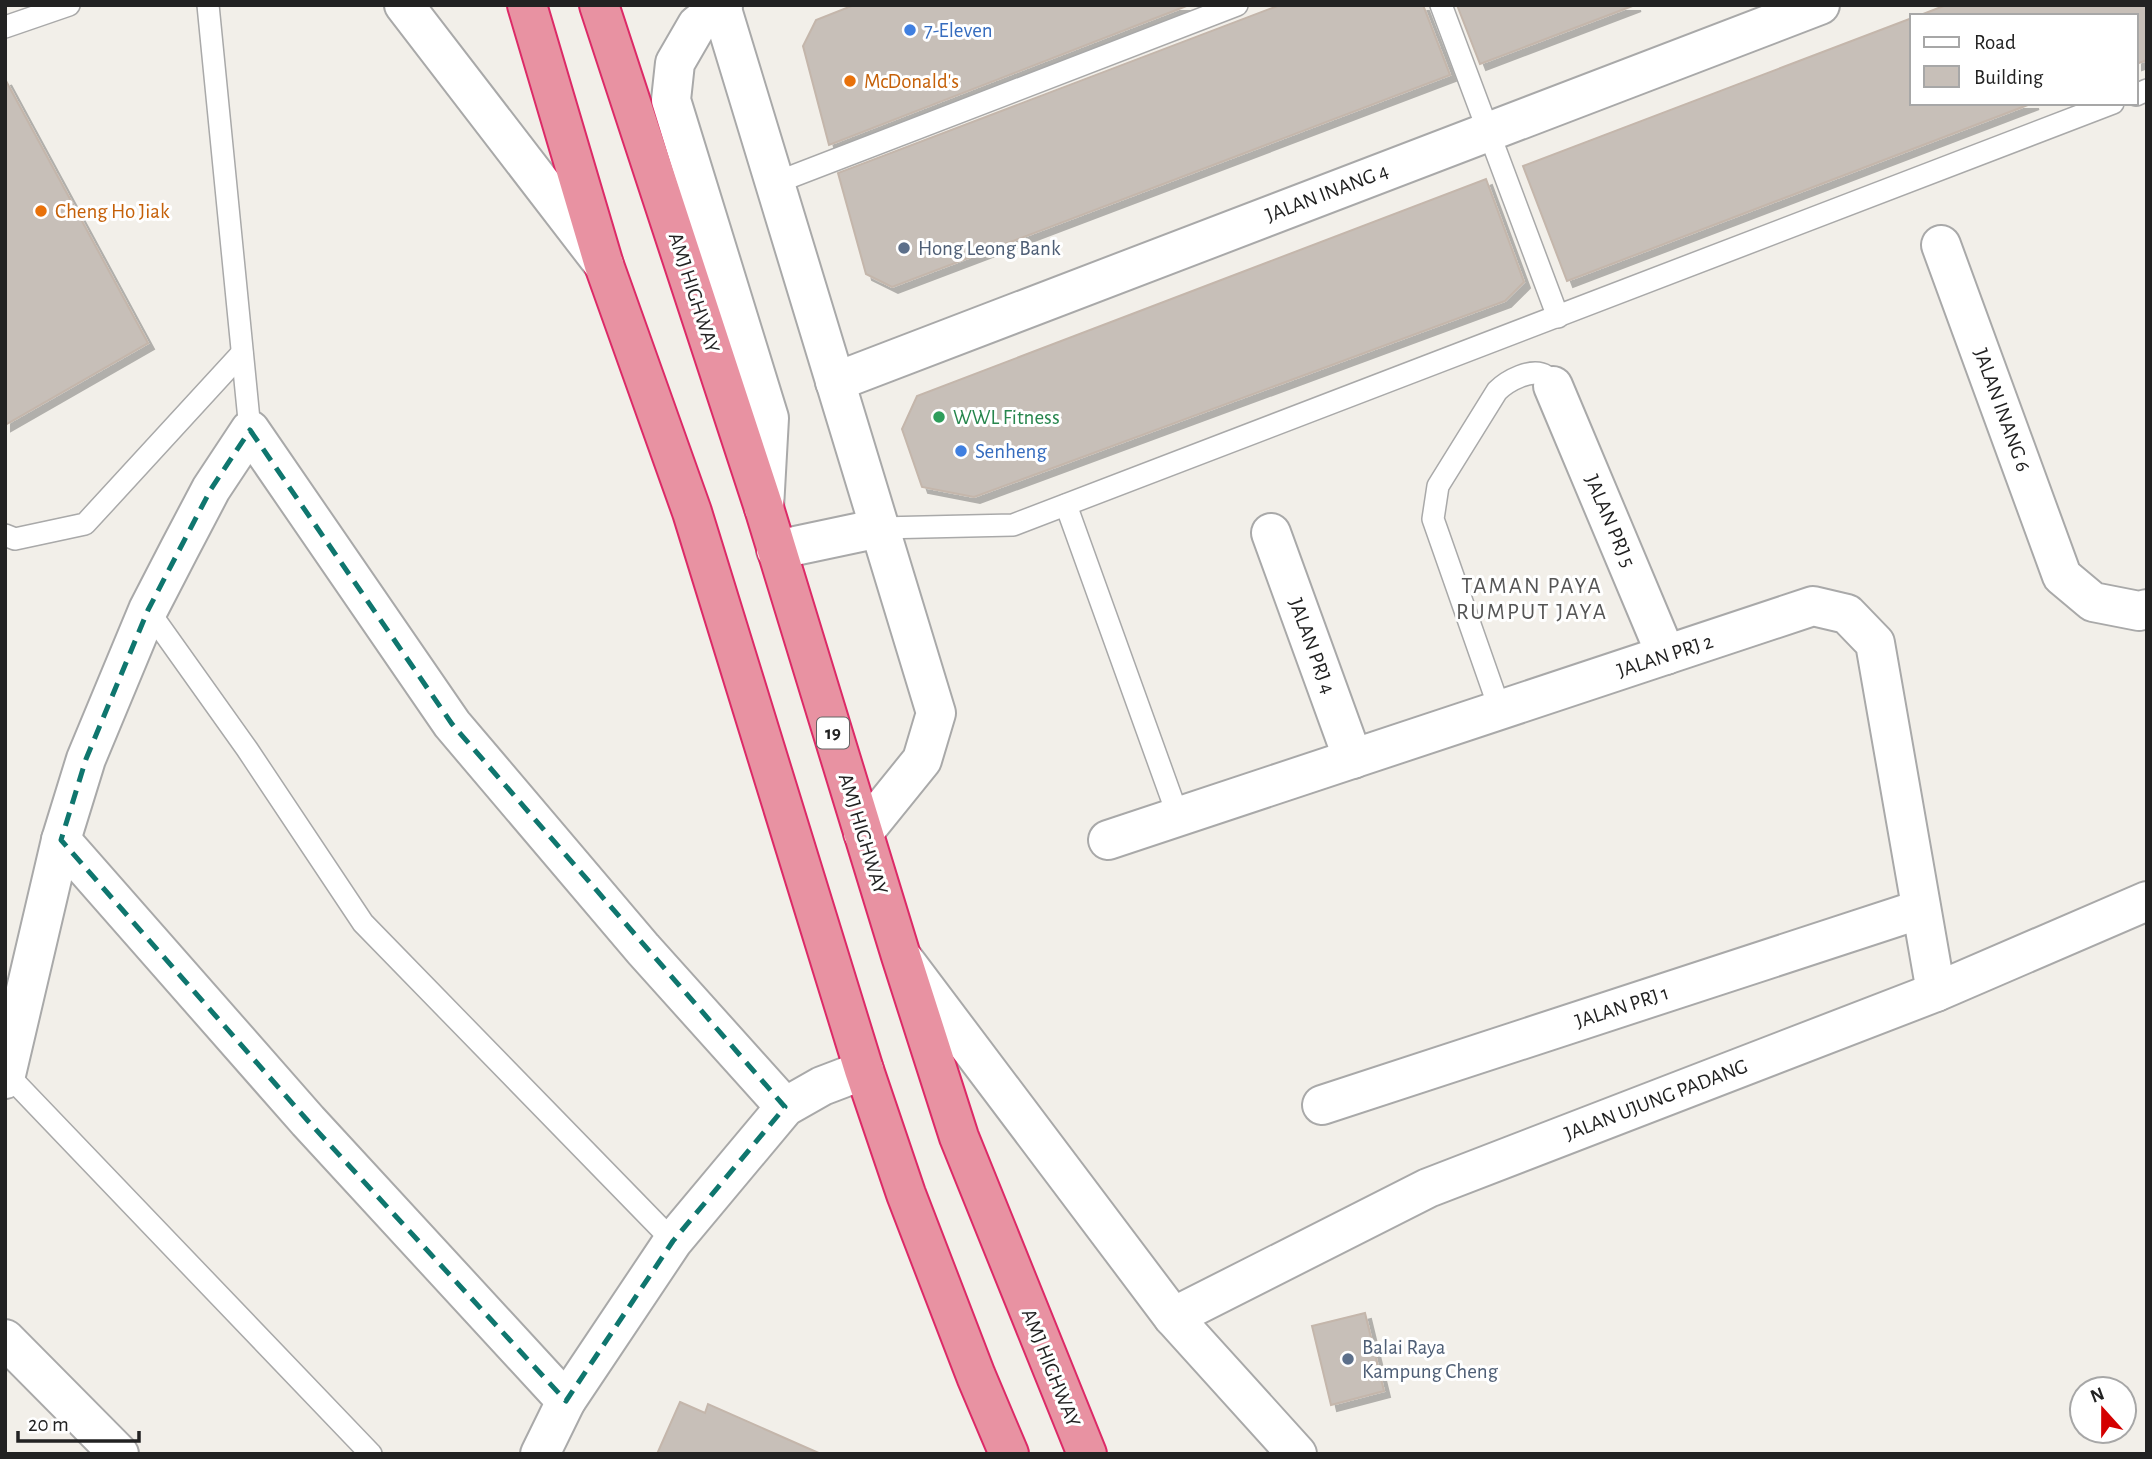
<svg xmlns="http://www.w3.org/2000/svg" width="2152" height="1459" font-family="'Alegreya Sans',sans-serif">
  <defs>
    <filter id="shadow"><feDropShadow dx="6" dy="6" stdDeviation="0" flood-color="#0004"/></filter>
  </defs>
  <rect width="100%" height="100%" fill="#f2efe9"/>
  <!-- building -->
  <g fill="#c7bfb8" stroke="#c4b6ab" stroke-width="2" filter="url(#shadow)">
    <polygon points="854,5 1189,5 829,145 803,46 816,20"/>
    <polygon points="1280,5 1423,5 1450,75 892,287 866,274 838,173"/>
    <polygon points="1457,5 1635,5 1480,64"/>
    <polygon points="1946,5 2147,5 2147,60 2136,64 2136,16 1918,16"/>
    <polygon points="1912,18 1912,103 2033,103 1567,281 1523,166"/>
    <polygon points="5,79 148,343 5,425"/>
    <polygon points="1486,179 1524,282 1505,301 974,497 922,487 902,429 917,396"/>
    <polygon points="1365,1313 1384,1391 1331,1405 1312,1326"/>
    <polygon points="680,1402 705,1413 708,1404 821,1454 657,1454"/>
  </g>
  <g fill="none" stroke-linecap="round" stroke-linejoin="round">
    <!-- lane casing -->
    <g stroke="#a9a9a9" stroke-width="24">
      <g id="lane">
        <polyline points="208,5 250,430"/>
        <polyline points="1441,5 1558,317"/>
        <polyline points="5,27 69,5"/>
        <polyline points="2136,95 2147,90"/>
        <polyline points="775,183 1237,5"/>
        <polyline points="1066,505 1178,816"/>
        <polyline points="880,528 1013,525 2113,103"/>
        <polyline points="5,535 15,539 85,524 242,353"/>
        <polyline points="148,610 247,749 363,923 673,1241"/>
        <path d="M1500 710 1433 519 1438 486 1497 391C1507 381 1532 367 1546 376 1547 377 1553 385 1553 386"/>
        <polyline points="7,1074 371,1454"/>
      </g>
    </g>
    <!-- street casing -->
    <g stroke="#a9a9a9" stroke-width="42">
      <g id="street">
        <polyline points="404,5 604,265"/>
        <polyline points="723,5 697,25 675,63 671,100 769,418 764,508"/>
        <polyline points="721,6 936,713 922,760 863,833"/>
        <polyline points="1941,245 2062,576 2093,602 2139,611 2147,609"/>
        <polyline points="835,382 1820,5"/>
        <polyline points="1553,386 1666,655"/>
        <polyline points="1271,533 1353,759"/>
        <polyline points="776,550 880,528"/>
        <polyline points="61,840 308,1121 566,1401"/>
        <polyline points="1108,840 1813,606 1847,614 1875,643 1936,992"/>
        <polyline points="904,960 1173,1317 1297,1454"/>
        <polyline points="5,1079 61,840 86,759 148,610 180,548 211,489 250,430 452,724 643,949 785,1107"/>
        <polyline points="1322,1105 1921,909"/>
        <polyline points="1173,1317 1428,1188 1936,992 2147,901"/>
        <polyline points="5,1339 119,1454"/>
        <polyline points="540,1454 566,1401 673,1241 785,1107 822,1086 864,1070"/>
      </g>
    </g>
    <!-- highway casing -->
    <g stroke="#dc2a67" stroke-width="42">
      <g id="highway">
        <polyline points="527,5 604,265 692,512 864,1070 906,1194 976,1376 1009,1454"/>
        <polyline points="599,5 764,508 901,956 959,1137 1087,1454"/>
      </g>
    </g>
    <!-- lane -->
    <use href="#lane" stroke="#fff" stroke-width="21"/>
    <!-- street -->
    <use href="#street" stroke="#fff" stroke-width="38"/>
    <!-- highway -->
    <use href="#highway" stroke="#e892a2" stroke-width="38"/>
  </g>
  <!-- marked area -->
  <path fill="none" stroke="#0f766e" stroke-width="5" stroke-dasharray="14 9" stroke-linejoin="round" d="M250 430 452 724 785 1107 673 1241 566 1401 308 1121 61 840 86 759 148 610 211 489Z"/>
  <!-- markers -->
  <g fill="#3f7fe0" stroke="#fff" stroke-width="2.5">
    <circle cx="910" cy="30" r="7"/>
    <circle cx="961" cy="451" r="7"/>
  </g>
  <g fill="#e8710a" stroke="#fff" stroke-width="2.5">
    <circle cx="850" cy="81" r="7"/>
    <circle cx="41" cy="211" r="7"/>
  </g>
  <g fill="#5c6f8a" stroke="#fff" stroke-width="2.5">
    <circle cx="904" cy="248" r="7"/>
    <circle cx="1348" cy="1359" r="7"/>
  </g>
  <circle fill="#2e9e5b" stroke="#fff" stroke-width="2.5" cx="939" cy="417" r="7"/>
  <g text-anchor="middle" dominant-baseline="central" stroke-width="6" stroke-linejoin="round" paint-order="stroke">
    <!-- shield labels -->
    <rect fill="#fff" stroke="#646464" stroke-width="2" x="817" y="717.5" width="32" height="31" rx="5"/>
    <g font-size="19" font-weight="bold" fill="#222">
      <text x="833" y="733">19</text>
    </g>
    <!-- shop labels -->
    <g font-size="21" fill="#366cbe" stroke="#fff" text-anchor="start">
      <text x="924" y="30">7-Eleven</text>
      <text x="975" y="451">Senheng</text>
    </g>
    <!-- food labels -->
    <g font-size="21" fill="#c56008" stroke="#fff" text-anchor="start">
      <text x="864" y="81">McDonald's</text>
      <text x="55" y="211">Cheng Ho Jiak</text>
    </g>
    <!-- street labels -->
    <g font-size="21" fill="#222" stroke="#fff">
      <text transform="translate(1327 193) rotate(-21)">JALAN INANG 4</text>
      <text transform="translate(694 293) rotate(72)">AMJ HIGHWAY</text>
      <text transform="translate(2002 410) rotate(70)">JALAN INANG 6</text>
      <text transform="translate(1610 521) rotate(67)">JALAN PRJ 5</text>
      <text transform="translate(1312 646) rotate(70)">JALAN PRJ 4</text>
      <text transform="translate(1665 656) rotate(-18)">JALAN PRJ 2</text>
      <text transform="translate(863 834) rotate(73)">AMJ HIGHWAY</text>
      <text transform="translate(1622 1007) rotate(-18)">JALAN PRJ 1</text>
      <text transform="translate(1656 1100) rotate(-21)">JALAN UJUNG PADANG</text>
      <text transform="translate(1051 1368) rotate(68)">AMJ HIGHWAY</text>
    </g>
    <!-- service labels -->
    <g font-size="21" fill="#4e5e75" stroke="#fff" text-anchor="start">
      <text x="918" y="248">Hong Leong Bank</text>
      <text x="1362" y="1347">Balai Raya<tspan x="1362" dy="24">Kampung Cheng</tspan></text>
    </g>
    <!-- leisure labels -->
    <g font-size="21" fill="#27864d" stroke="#fff" text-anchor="start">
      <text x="953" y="417">WWL Fitness</text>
    </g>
    <!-- neighbourhood labels -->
    <g font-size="23" letter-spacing="2" fill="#555" stroke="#fff">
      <text x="1532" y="586">TAMAN PAYA<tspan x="1532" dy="26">RUMPUT JAYA</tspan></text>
    </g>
  </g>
  <!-- border -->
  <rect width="2152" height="1459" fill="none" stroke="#222222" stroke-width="14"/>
  <!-- legend -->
  <rect x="1910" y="14" width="228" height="91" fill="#ffffff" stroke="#a7a7a7" stroke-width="2"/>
  <rect x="1924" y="37" width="35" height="10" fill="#ffffff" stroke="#a7a7a7" stroke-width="2"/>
  <text x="1974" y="49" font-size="21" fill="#222222">Road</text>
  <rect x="1924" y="66" width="35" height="21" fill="#c7bfb8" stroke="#a7a7a7" stroke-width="2"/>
  <text x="1974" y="84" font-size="21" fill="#222222">Building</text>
  <!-- north arrow -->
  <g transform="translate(2103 1410) rotate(339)"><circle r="33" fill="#ffffff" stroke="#a7a7a7" stroke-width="2"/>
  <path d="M0-5L12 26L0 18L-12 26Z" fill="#d40000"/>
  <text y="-10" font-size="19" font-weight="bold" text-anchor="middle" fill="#222222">N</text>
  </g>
  <!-- scale -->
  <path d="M18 1431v10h121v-10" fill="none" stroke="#222222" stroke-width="3.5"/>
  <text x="28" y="1431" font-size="21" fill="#222222" stroke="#ffffff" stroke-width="5" paint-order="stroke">20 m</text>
</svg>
